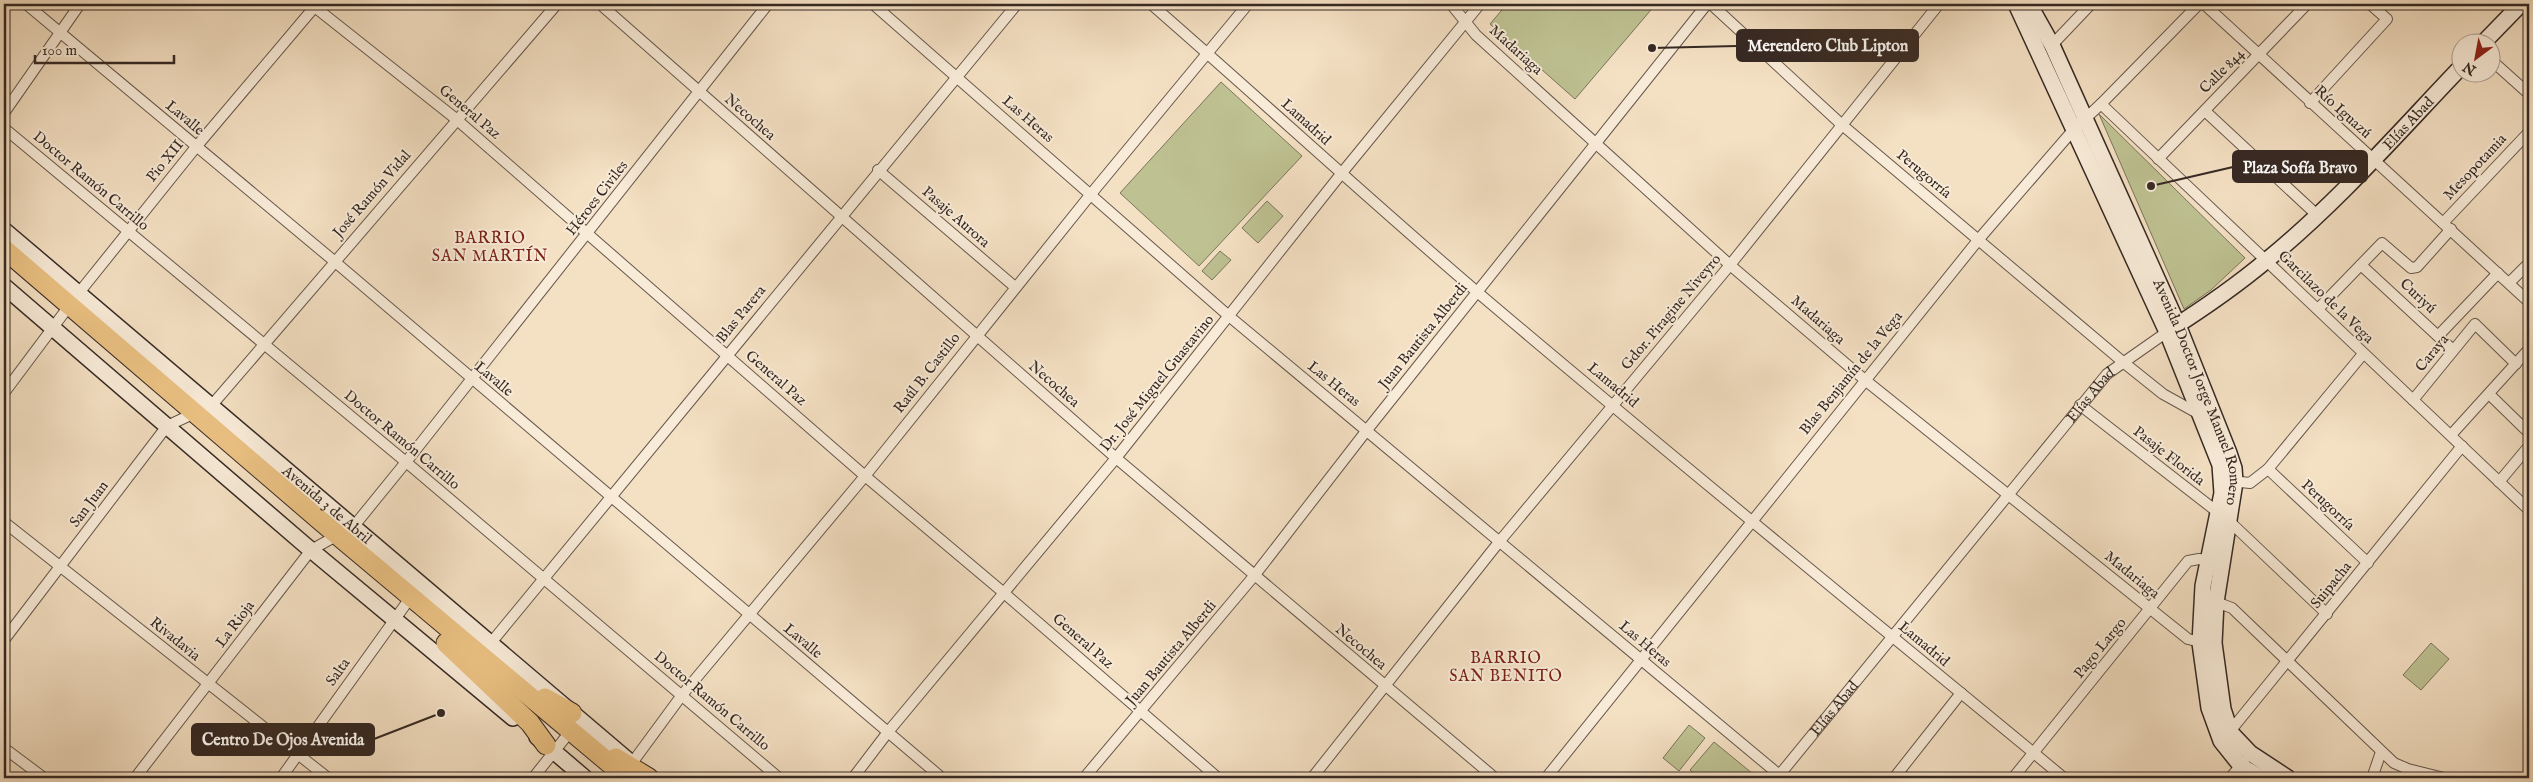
<svg xmlns="http://www.w3.org/2000/svg" width="2533" height="782" font-family="'IM FELL English',serif">
  <rect width="100%" height="100%" fill="#f4e0c3"/>
  <filter id="stains"><feTurbulence type="fractalNoise" baseFrequency=".004" numOctaves="4"/><feColorMatrix values="0 0 0 0 .2 0 0 0 0 .09 0 0 0 0 .02 0 0 0 .5 -.17"/></filter>
  <radialGradient id="worn" r=".72"><stop offset=".6" stop-color="#630" stop-opacity="0"/><stop offset="1" stop-color="#630" stop-opacity=".3"/></radialGradient>
  <!-- green -->
  <g fill="#bec192" stroke="#7a755b">
    <polygon points="1507,4 1656,4 1575,99 1490,24"/>
    <polygon points="1221,82 1302,156 1199,266 1120,193"/>
    <polygon points="2099,114 2245,258 2211,290 2184,309"/>
    <polygon points="1267,201 1283,216 1258,243 1242,228"/>
    <polygon points="1220,251 1231,260 1212,280 1202,271"/>
    <polygon points="2431,643 2449,659 2421,690 2403,675"/>
    <polygon points="1689,725 1705,738 1679,771 1663,758"/>
    <polygon points="1714,742 1758,778 1700,778 1690,770"/>
  </g>
  <g fill="none" stroke-linecap="round" stroke-linejoin="round">
    <!-- street casing -->
    <g stroke="#66574c" stroke-width="12">
      <g id="street">
        <polyline points="26,4 334,261 942,778"/>
        <polyline points="311,4 456,119 865,476 1004,593 1218,778"/>
        <polyline points="600,4 1116,458 1495,778"/>
        <polyline points="873,4 1230,317 1783,778"/>
        <path d="M1151 4C1260 99 1366 197 1476 291 1670 456 1868 616 2064 778"/>
        <polyline points="1451,4 1476,35 1730,265 1865,380 2188,639 2205,643"/>
        <polyline points="1711,4 1841,124 2123,362 2163,394 2199,414"/>
        <polyline points="2204,4 2529,302"/>
        <polyline points="2052,45 2091,4"/>
        <polyline points="2490,59 2529,94"/>
        <polyline points="2310,103 2387,19 2370,4"/>
        <polyline points="2101,104 2529,510"/>
        <polyline points="2205,111 2317,215"/>
        <polyline points="4,113 80,4"/>
        <polyline points="4,128 406,462 779,778"/>
        <polyline points="2158,159 2307,4"/>
        <polyline points="878,170 1015,287"/>
        <polyline points="2443,223 2529,132"/>
        <polyline points="2361,265 2453,350"/>
        <polyline points="2509,283 2529,263"/>
        <polyline points="2318,309 2382,243 2411,268 2417,267 2451,229"/>
        <polyline points="2438,336 2498,273"/>
        <polyline points="4,393 78,294 196,147 317,4"/>
        <polyline points="2489,394 2529,433"/>
        <polyline points="2413,400 2475,324 2516,364"/>
        <polyline points="2080,405 2229,521 2327,614"/>
        <polyline points="2451,435 2529,349"/>
        <polyline points="2268,469 2368,563"/>
        <polyline points="2231,481 2250,483 2268,469 2363,354"/>
        <polyline points="2499,482 2529,446"/>
        <polyline points="4,522 328,778"/>
        <polyline points="2216,602 2232,608 2394,763 2408,769 2444,778"/>
        <polyline points="4,640 167,426 212,405 557,4"/>
        <polyline points="490,644 1017,4"/>
        <polyline points="2227,735 2462,446"/>
        <polyline points="4,748 44,778"/>
        <polyline points="632,763 682,695 865,476 1091,194 1248,4"/>
        <polyline points="135,778 311,550 354,526 406,462 768,4"/>
        <polyline points="281,778 413,594"/>
        <polyline points="533,778 573,728"/>
        <polyline points="853,778 888,732 1116,458 1341,174 1480,4"/>
        <polyline points="1084,778 1254,576 1367,430 1707,4"/>
        <polyline points="1312,778 1499,542 1730,265 1939,4"/>
        <polyline points="1546,778 1979,239 2075,128 2101,104 2199,4"/>
        <path id="s1" d="M1777 778 2107 374 2167 332"/>
        <polyline points="1894,778 1961,693"/>
        <polyline points="2013,778 2188,561 2199,559 2213,560"/>
        <polyline points="2230,778 2244,762"/>
        <polyline points="2372,778 2381,752"/>
      </g>
    </g>
    <!-- secondary casing -->
    <g stroke="#362924" stroke-width="18">
      <g id="secondary">
        <polyline points="2016,4 2167,332 2220,465 2222,493 2203,586 2200,643 2209,708 2221,741 2241,766 2262,778"/>
        <path id="s2" d="M2029 4 2052 45 2178 325 2229 453 2234 468 2235 482 2216 602 2214 643 2223 709 2231 733 2250 753 2288 778"/>
        <polyline points="2484,42 2521,4"/>
        <path id="s3" d="M4 230 629 761"/>
        <polyline points="4,286 305,545 513,718"/>
        <path id="s4" d="M2171 329C2204 308 2237 285 2267 260 2337 203 2398 133 2460 68"/>
        <polyline points="537,737 585,778"/>
      </g>
    </g>
    <!-- highway casing -->
    <g stroke="#362924" stroke-width="21">
      <g id="highway">
        <polyline points="4,249 323,523 627,778"/>
        <polyline points="446,643 530,723 546,745"/>
        <polyline points="545,698 572,713"/>
        <polyline points="616,758 649,778"/>
      </g>
    </g>
    <!-- street -->
    <use href="#street" stroke="#f8ebd8" stroke-width="10"/>
    <!-- secondary -->
    <use href="#secondary" stroke="#f8ebd8" stroke-width="15"/>
    <!-- highway -->
    <use href="#highway" stroke="#eac082" stroke-width="19"/>
  </g>
  <g text-anchor="middle" dominant-baseline="central" stroke-width="4" stroke-linejoin="round" paint-order="stroke">
    <!-- street labels -->
    <g font-size="15" fill="#362924" stroke="#f8ebd8">
      <text transform="translate(1516 50) rotate(42)">Madariaga</text>
      <text transform="translate(2222 71) rotate(-45)">Calle 844</text>
      <text transform="translate(470 112) rotate(40)">General Paz</text>
      <text transform="translate(2343 112) rotate(42)">Río Iguazú</text>
      <text transform="translate(750 117) rotate(41)">Necochea</text>
      <text transform="translate(185 118) rotate(40)">Lavalle</text>
      <text transform="translate(1028 119) rotate(41)">Las Heras</text>
      <text transform="translate(1306 122) rotate(42)">Lamadrid</text>
      <text stroke="none"><textPath href="#s4" startOffset="315">Elías Abad</textPath></text>
      <text transform="translate(165 161) rotate(-51)">Pio XII</text>
      <text transform="translate(2475 167) rotate(-47)">Mesopotamia</text>
      <text transform="translate(1924 174) rotate(40)">Perugorría</text>
      <text transform="translate(91 181) rotate(40)">Doctor Ramón Carrillo</text>
      <text transform="translate(372 194) rotate(-49)">José Ramón Vidal</text>
      <text transform="translate(597 198) rotate(-52)">Héroes Civiles</text>
      <text transform="translate(956 217) rotate(41)">Pasaje Aurora</text>
      <text transform="translate(2418 296) rotate(43)">Curiyú</text>
      <text transform="translate(2326 297) rotate(44)">Garcilazo de la Vega</text>
      <text transform="translate(1671 312) rotate(-50)">Gdor. Piragine Niveyro</text>
      <text transform="translate(741 314) rotate(-51)">Blas Parera</text>
      <text transform="translate(1818 320) rotate(41)">Madariaga</text>
      <text transform="translate(1423 336) rotate(-51)">Juan Bautista Alberdi</text>
      <text transform="translate(2432 353) rotate(-51)">Caraya</text>
      <text transform="translate(927 373) rotate(-52)">Raúl B. Castillo</text>
      <text transform="translate(1851 373) rotate(-51)">Blas Benjamín de la Vega</text>
      <text transform="translate(776 378) rotate(41)">General Paz</text>
      <text transform="translate(494 379) rotate(40)">Lavalle</text>
      <text transform="translate(1157 383) rotate(-51)">Dr. José Miguel Guastavino</text>
      <text transform="translate(1054 384) rotate(41)">Necochea</text>
      <text transform="translate(1334 384) rotate(39)">Las Heras</text>
      <text transform="translate(1613 385) rotate(40)">Lamadrid</text>
      <text stroke="none"><textPath href="#s2" startOffset="425">Avenida Doctor Jorge Manuel Romero</textPath></text>
      <text stroke="none"><textPath href="#s1" startOffset="495">Elías Abad</textPath></text>
      <text transform="translate(402 440) rotate(40)">Doctor Ramón Carrillo</text>
      <text transform="translate(2169 456) rotate(38)">Pasaje Florida</text>
      <text transform="translate(89 504) rotate(-53)">San Juan</text>
      <text stroke="none"><textPath href="#s3" startOffset="424">Avenida 3 de Abril</textPath></text>
      <text transform="translate(2328 505) rotate(43)">Perugorría</text>
      <text transform="translate(2132 575) rotate(39)">Madariaga</text>
      <text transform="translate(2331 585) rotate(-51)">Suipacha</text>
      <text transform="translate(235 624) rotate(-53)">La Rioja</text>
      <text transform="translate(175 639) rotate(39)">Rivadavia</text>
      <text transform="translate(803 641) rotate(40)">Lavalle</text>
      <text transform="translate(1083 641) rotate(41)">General Paz</text>
      <text transform="translate(1645 644) rotate(40)">Las Heras</text>
      <text transform="translate(1924 644) rotate(40)">Lamadrid</text>
      <text transform="translate(1361 647) rotate(40)">Necochea</text>
      <text transform="translate(2100 648) rotate(-51)">Pago Largo</text>
      <text transform="translate(1171 653) rotate(-50)">Juan Bautista Alberdi</text>
      <text transform="translate(338 672) rotate(-55)">Salta</text>
      <text transform="translate(712 701) rotate(40)">Doctor Ramón Carrillo</text>
      <text stroke="none"><textPath href="#s1" startOffset="90">Elías Abad</textPath></text>
    </g>
    <!-- neighbourhood labels -->
    <g font-size="16" letter-spacing="1" fill="#7a1f14" stroke="#f8ebd8">
      <text x="490" y="239">BARRIO<tspan x="490" dy="18">SAN MARTÍN</tspan></text>
      <text x="1506" y="659">BARRIO<tspan x="1506" dy="18">SAN BENITO</tspan></text>
    </g>
  </g>
  <!-- callouts -->
  <path fill="none" stroke="#362924" stroke-width="2" d="M1652 48L1737 46M2151 186L2233 167M441 713L374 739"/>
  <g fill="#362924" stroke="#f8ebd8" stroke-width="2">
    <circle cx="1652" cy="48" r="5"/>
    <circle cx="2151" cy="186" r="5"/>
    <circle cx="441" cy="713" r="5"/>
  </g>
  <g fill="#362924" stroke="#362924" stroke-width="2">
    <rect x="1737" y="30" width="181" height="31" rx="5"/>
    <rect x="2233" y="151" width="134" height="31" rx="5"/>
    <rect x="192" y="724" width="182" height="31" rx="5"/>
  </g>
  <g font-size="16" text-anchor="middle" font-weight="bold" fill="#fff">
    <text x="1828" y="51">Merendero Club Lipton</text>
    <text x="2300" y="173">Plaza Sofía Bravo</text>
    <text x="283" y="745">Centro De Ojos Avenida</text>
  </g>
  <!-- margin -->
  <rect width="2533" height="782" fill="none" stroke="#f4e0c3" stroke-width="20"/>
  <rect x="5" y="5" width="2523" height="772" fill="none" stroke="#362924" stroke-width="2.5"/>
  <rect x="10" y="10" width="2513" height="762" fill="none" stroke="#362924"/>
  <!-- north arrow -->
  <g transform="translate(2476 58) rotate(212)"><circle r="24" fill="#f8ebd8" stroke="#aa9d90"/>
  <path d="M0-4L9 19L0 12L-9 19Z" fill="#8f2418"/>
  <text y="-8" font-size="14" font-weight="bold" text-anchor="middle" fill="#362924">N</text>
  </g>
  <!-- scale -->
  <path d="M35 55v8h139v-8" fill="none" stroke="#362924" stroke-width="2.5"/>
  <text x="42" y="55" font-size="15" fill="#362924" stroke="#f8ebd8" stroke-width="4" paint-order="stroke">100 m</text>
  <rect width="100%" height="100%" filter="url(#stains)"/>
  <rect width="100%" height="100%" fill="url(#worn)"/>
</svg>
